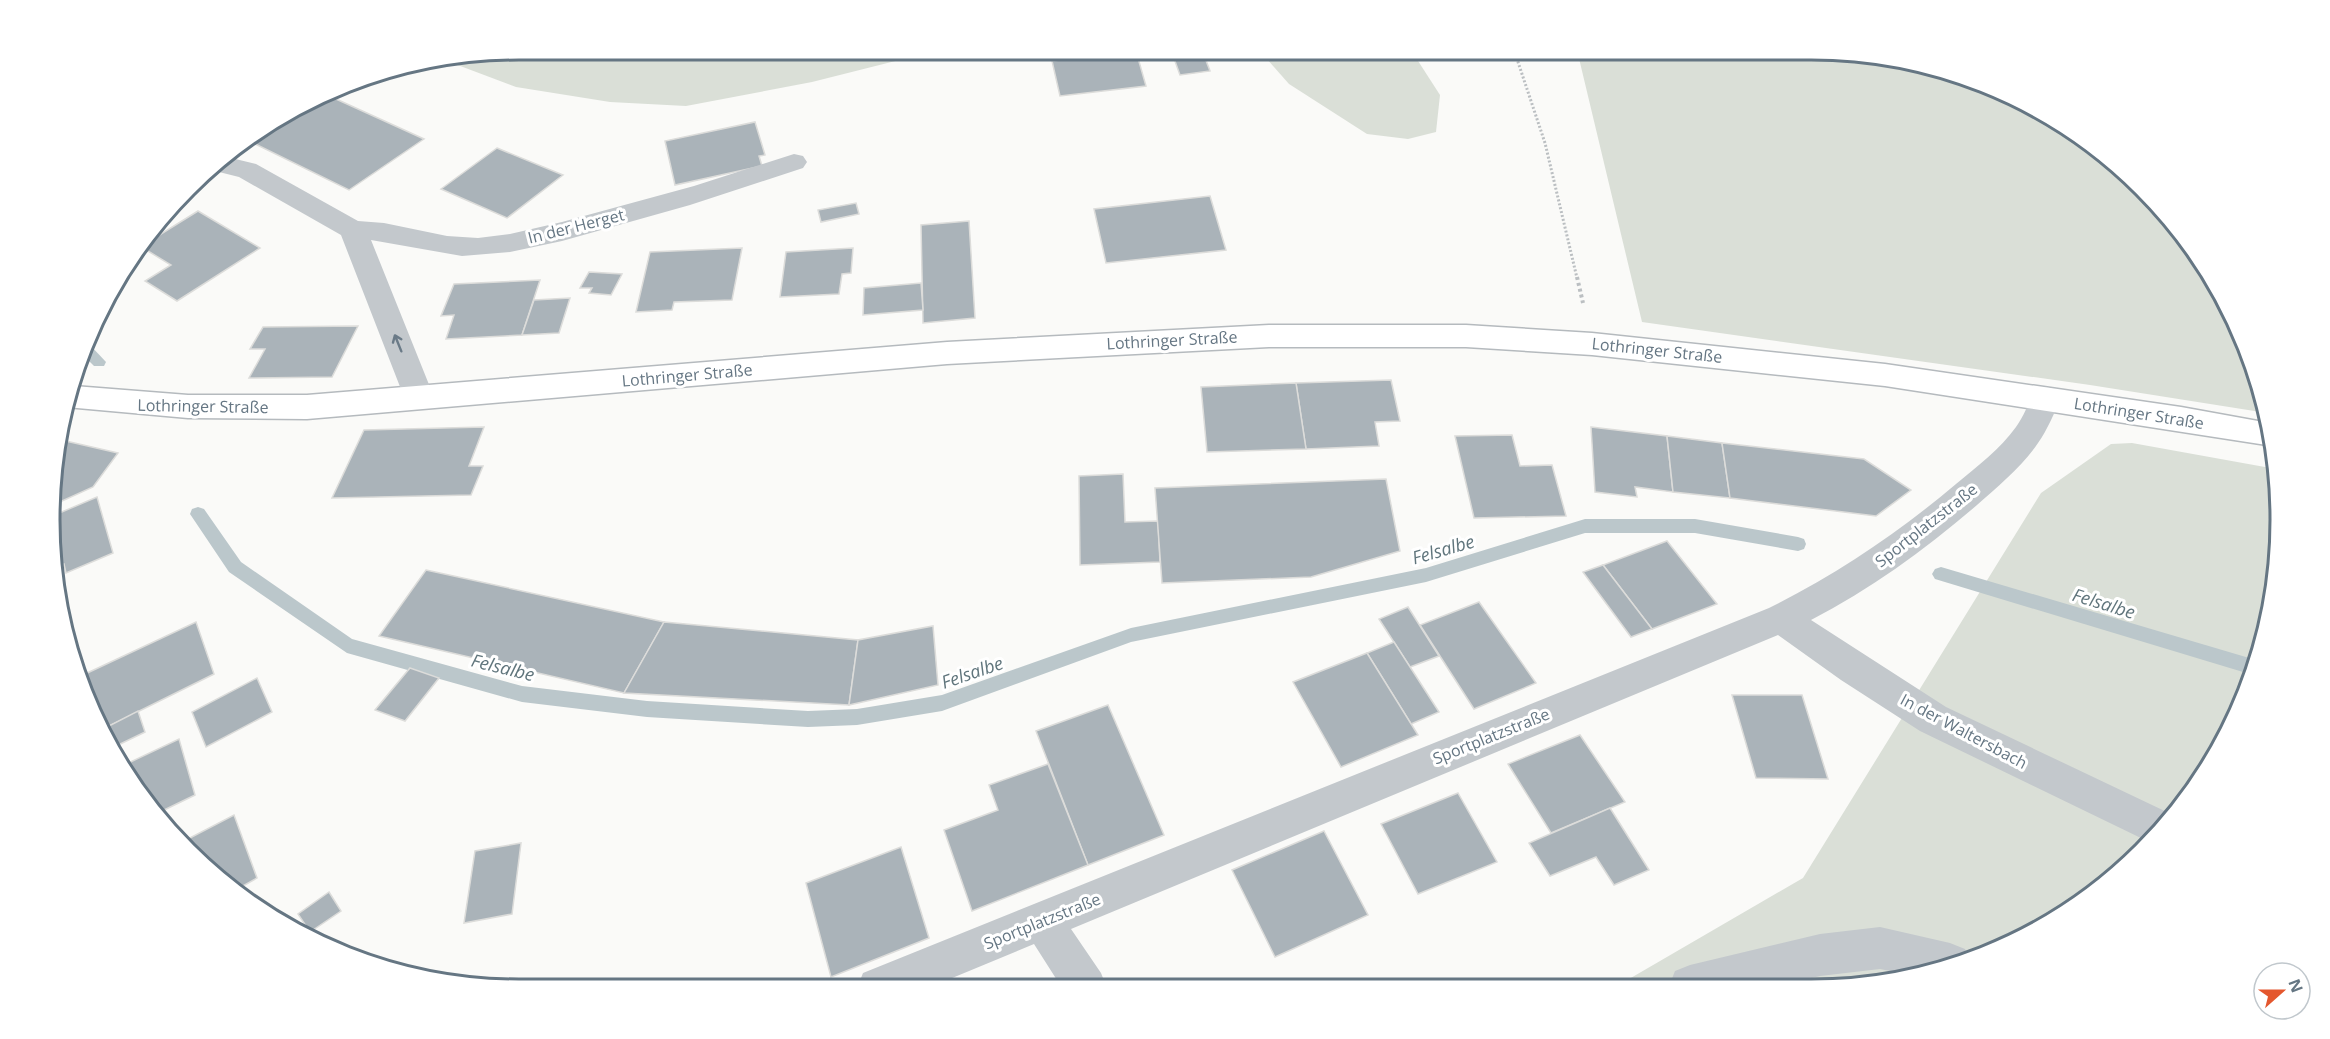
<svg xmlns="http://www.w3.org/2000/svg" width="2330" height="1039" font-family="'Open Sans',sans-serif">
  <rect width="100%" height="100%" fill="#fafaf8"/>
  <!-- green -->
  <g fill="#dadfd7">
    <polygon points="520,50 939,50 812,82 686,106 610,102 516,87 447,61"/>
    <polygon points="1259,50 1411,50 1440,95 1436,132 1408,139 1367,134 1289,84"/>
    <polygon points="1577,50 1811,50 1962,75 2046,113 2121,166 2184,234 2232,312 2265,398 2267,413 2090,385 1642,322"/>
    <polygon points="2132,443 2276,469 2280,489 2276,581 2255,671 2201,781 2097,892 1991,954 1872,985 1617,986 1803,878 2041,493 2111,444"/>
  </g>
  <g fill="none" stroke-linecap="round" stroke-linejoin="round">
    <!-- stream -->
    <g fill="#bbc7cb" fill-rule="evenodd">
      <polygon points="90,345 106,362 104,366 94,366 85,357"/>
      <polygon points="198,507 204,509 241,562 352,639 522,686 647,701 808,711 857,709 942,695 1131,628 1426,568 1585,519 1695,519 1798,537 1804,539 1806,544 1804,549 1798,551 1695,533 1585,533 1426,582 1131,642 942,711 857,725 808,727 647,717 522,702 347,653 229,572 190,514 192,509"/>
      <polygon points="1941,567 2256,660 2258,661 2253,675 1935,579 1932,574 1935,569"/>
    </g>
  </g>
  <!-- building -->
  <g fill="#aab3b9" stroke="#dcdcda" stroke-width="1.5">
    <polygon points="1171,50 1202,50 1210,71 1180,75"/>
    <polygon points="1136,51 1146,86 1060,96 1052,61"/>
    <polygon points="325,94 424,139 349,190 247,140 306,103"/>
    <polygon points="306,103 248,139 285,112"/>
    <polygon points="755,122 765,155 759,156 762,166 675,185 665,141"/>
    <polygon points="497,148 563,175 507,218 441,189"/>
    <polygon points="1210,196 1226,250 1106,263 1094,209"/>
    <polygon points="856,203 859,214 821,222 818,210"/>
    <polygon points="198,211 260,248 177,301 145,281 171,265 143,248 148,242"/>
    <polygon points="969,221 975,318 923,323 921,225"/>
    <polygon points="742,248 732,300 674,302 672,310 636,312 650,252"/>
    <polygon points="853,248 851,273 842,274 839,294 780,297 786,252"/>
    <polygon points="589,272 622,274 611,295 589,293 592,288 580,288"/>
    <polygon points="540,280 522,335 446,339 454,315 441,316 454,284"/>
    <polygon points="921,283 923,310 863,315 864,288"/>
    <polygon points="570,298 559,333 522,335 534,300"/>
    <polygon points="358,326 332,377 249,378 265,349 250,349 263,327"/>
    <polygon points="1391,380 1400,421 1375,422 1379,446 1306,449 1296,383"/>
    <polygon points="1296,383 1306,449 1207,452 1201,387"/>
    <polygon points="484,427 469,466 483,466 471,495 332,498 364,430"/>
    <polygon points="1591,427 1667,436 1673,492 1635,487 1637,497 1595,492"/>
    <polygon points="1512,435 1520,466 1552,465 1566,516 1474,518 1455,436"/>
    <polygon points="1667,436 1722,443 1730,498 1673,492"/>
    <polygon points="57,439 118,453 93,487 51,506"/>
    <polygon points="1722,443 1864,459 1911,490 1876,516 1730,498"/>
    <polygon points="1123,474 1125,522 1158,521 1160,562 1080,565 1079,476"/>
    <polygon points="1386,479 1400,551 1311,577 1162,583 1155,488"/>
    <polygon points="97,497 113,553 66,573 64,564 54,568 50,517"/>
    <polygon points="1667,541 1717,604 1652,629 1603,565"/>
    <polygon points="1603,565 1652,629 1631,637 1583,572"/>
    <polygon points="426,570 664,622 624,693 379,636"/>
    <polygon points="1479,602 1536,683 1474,709 1420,625"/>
    <polygon points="1408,607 1439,656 1410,667 1379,619"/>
    <polygon points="196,622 214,674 103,729 83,675"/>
    <polygon points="664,622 858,640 849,705 624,693"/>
    <polygon points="933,626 938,685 849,705 858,640"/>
    <polygon points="1394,642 1439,712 1411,724 1367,653"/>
    <polygon points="1367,653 1418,735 1341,767 1293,682"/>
    <polygon points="410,668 439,678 405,721 375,710"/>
    <polygon points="257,678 272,712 206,747 192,712"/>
    <polygon points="1732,695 1802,695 1828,779 1756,778"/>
    <polygon points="1108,705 1164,835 1088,865 1036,731"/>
    <polygon points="138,711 145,732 110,749 103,729"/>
    <polygon points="1580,735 1625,802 1551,833 1508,764"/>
    <polygon points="179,739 195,795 160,812 122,766"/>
    <polygon points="1048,764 1088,865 972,911 944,830 998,810 989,785"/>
    <polygon points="1458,793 1497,862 1418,894 1381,824"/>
    <polygon points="1610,808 1649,870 1614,885 1596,857 1550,876 1529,843"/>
    <polygon points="234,815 257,878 234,891 210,873 184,841"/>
    <polygon points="1324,831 1368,915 1275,957 1232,870"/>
    <polygon points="521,843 512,914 464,923 475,851"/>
    <polygon points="901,847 929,938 831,977 806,883"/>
    <polygon points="329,892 341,911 310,932 298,914"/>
  </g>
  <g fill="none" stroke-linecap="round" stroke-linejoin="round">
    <!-- major casing -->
    <g stroke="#b5babe" stroke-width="3">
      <polygon id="major" points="1269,325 1466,325 1592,333 1885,364 2181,407 2269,423 2273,446 1885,386 1592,355 1466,347 1269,347 947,364 307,419 188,418 66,407 74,386 188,395 307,395 947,342"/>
    </g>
    <!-- path-far1 -->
    <polyline stroke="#bbbfc2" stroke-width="3" stroke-dasharray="2 2" stroke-linecap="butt" points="1514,50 1545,143 1577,278"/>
    <!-- path -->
    <polyline stroke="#bbbfc2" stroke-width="4" stroke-dasharray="3 3" stroke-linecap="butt" points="1577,277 1583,303"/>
    <!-- minor -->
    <g fill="#c3c8cc" fill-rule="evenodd">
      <polygon points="794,154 803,156 807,162 803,168 690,205 562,241 510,252 462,256 371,240 434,397 430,405 419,408 408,405 404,397 341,235 239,177 207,169 223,156 256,164 358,221 384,223 447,236 478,238 510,234 562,222 694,186"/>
      <path d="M2046 387 2057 390 2061 398C2054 413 2048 429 2038 443 2022 467 1998 486 1977 505 1926 549 1871 589 1811 620L1946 707 2171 814 2145 840 1920 731 1841 680 1778 635 1071 929 1101 973 1107 988H1062L1034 944 928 988H857L863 973 1769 608C1837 574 1898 533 1956 484 1978 466 2000 449 2016 427 2024 416 2029 402 2035 390Z"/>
      <polygon points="1880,927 1950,943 1965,949 1969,959 1910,975 1880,969 1820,976 1778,986 1669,986 1675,971 1690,965 1820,934"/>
    </g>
    <!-- major -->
    <use href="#major" fill="#fff" fill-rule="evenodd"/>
  </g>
  <!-- one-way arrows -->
  <defs><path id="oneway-shaft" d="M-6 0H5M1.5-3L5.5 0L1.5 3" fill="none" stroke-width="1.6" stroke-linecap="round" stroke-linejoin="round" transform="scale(1.5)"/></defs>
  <use stroke="#6a7a87" href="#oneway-shaft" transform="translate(398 343) rotate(-112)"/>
  <g text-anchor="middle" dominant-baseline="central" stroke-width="6" stroke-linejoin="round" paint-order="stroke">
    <!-- street labels -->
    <g font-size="16" fill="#657683" stroke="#fff">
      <text transform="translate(576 226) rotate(-14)">In der Herget</text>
      <text transform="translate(1172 340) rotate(-3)">Lothringer Straße</text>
      <text transform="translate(1657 350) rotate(6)">Lothringer Straße</text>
      <text transform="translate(687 375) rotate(-5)">Lothringer Straße</text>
      <text transform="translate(203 406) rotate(1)">Lothringer Straße</text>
      <text transform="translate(2139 413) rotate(9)">Lothringer Straße</text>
      <text transform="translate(1926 525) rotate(-38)">Sportplatzstraße</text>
      <text transform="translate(1964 731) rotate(28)">In der Waltersbach</text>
      <text transform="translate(1491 736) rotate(-22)">Sportplatzstraße</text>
      <text transform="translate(1042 921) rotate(-22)">Sportplatzstraße</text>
    </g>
    <!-- water labels -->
    <g font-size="18" font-style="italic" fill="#60757c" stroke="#fff">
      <text transform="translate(1443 549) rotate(-16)">Felsalbe</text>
      <text transform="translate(2104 603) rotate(17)">Felsalbe</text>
      <text transform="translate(503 667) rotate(14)">Felsalbe</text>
      <text transform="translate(972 672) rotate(-19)">Felsalbe</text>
    </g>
  </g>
  <!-- crop -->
  <path d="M0 0H2330V1039H0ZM519 60H1811A459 459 0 0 1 2270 519V520A459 459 0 0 1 1811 979H519A459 459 0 0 1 60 520V519A459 459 0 0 1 519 60Z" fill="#fff" fill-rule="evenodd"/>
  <path fill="none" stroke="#657683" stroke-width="3" d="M519 60H1811A459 459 0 0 1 2270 519V520A459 459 0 0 1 1811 979H519A459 459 0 0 1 60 520V519A459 459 0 0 1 519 60Z"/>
  <!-- north arrow -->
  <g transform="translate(2282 991) rotate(69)"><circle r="28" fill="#ffffff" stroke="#c1c8cd" stroke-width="1.5"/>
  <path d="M0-4.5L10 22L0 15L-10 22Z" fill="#e4572e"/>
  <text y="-9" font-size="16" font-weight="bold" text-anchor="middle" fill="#657683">N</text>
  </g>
</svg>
